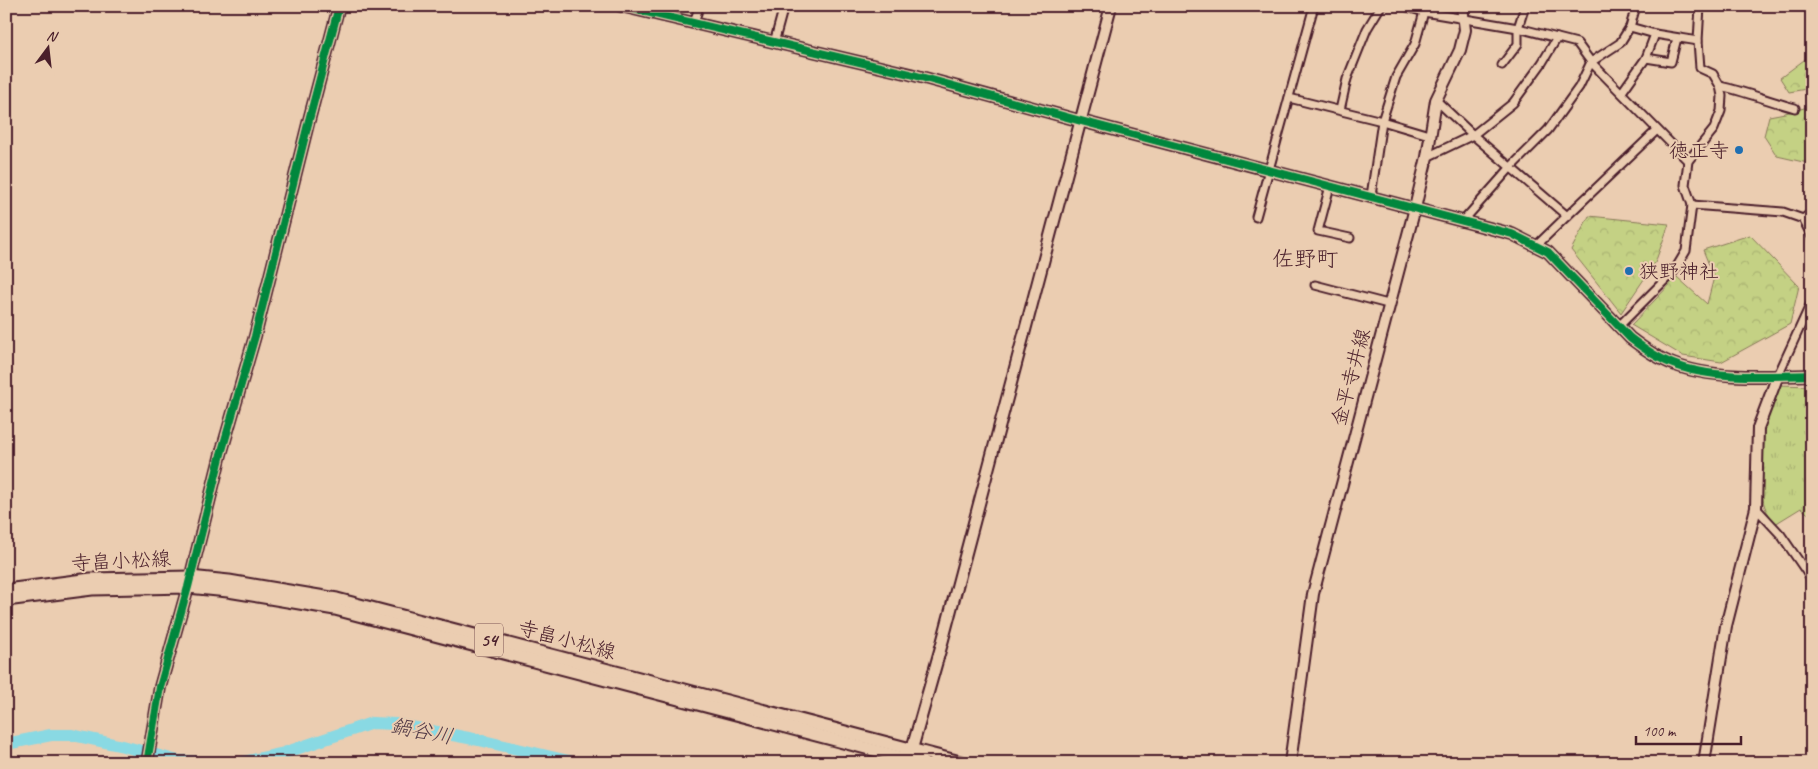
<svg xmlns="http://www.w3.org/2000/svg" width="1818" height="769" font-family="Caveat,'Klee One',sans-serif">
  <defs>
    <pattern id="forest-crowns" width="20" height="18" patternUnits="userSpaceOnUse" patternTransform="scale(1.25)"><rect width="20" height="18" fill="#c4d184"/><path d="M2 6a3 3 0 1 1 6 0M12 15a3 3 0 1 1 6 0" fill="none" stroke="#aab372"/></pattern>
    <pattern id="park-tufts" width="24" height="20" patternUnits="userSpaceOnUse" patternTransform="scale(1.25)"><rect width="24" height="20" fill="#c4d184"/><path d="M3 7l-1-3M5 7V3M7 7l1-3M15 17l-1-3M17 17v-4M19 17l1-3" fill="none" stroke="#aab372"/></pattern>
  </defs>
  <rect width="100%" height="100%" fill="#ebcdb1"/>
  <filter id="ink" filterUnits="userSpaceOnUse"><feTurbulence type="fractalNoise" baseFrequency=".02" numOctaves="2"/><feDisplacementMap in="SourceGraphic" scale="10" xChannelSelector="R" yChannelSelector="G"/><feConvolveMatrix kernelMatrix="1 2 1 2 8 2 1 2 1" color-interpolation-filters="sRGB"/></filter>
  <g filter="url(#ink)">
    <!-- forest -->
    <g fill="url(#forest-crowns)" stroke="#877858">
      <polygon points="1812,54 1812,88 1789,92 1780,78"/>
      <polygon points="1812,106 1812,164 1777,156 1764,136 1769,116 1785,113"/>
      <polygon points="1589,216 1669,224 1655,263 1621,313 1571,250"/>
      <polygon points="1750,235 1799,286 1790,324 1721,362 1683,356 1631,325 1677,277 1707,304 1714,277 1703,250"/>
    </g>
    <!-- park -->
    <path fill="url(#park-tufts)" stroke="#877858" d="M1780 385 1812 386V517L1801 508 1775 524C1770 516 1764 509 1763 499 1761 486 1761 432 1765 421 1770 409 1776 398 1780 385Z"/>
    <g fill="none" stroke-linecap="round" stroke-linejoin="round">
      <!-- river -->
      <g stroke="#89d9e3" stroke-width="12">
        <polyline points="6,744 51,735 72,735 123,746 178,761 218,763"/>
        <polyline points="239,763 284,753 372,723 395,724 479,740 577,763"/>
      </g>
      <!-- street casing -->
      <g stroke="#4a1f2b" stroke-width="11">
        <g id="street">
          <polyline points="1404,6 1424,12 1518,28 1577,43 1591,62 1688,161"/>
          <polyline points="694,24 699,6"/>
          <polyline points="1630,27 1655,34 1698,41"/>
          <polyline points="774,43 784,6"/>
          <polyline points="1646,58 1671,62 1677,38"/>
          <polyline points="1502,65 1518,44 1518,28 1525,6"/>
          <path d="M1720 86C1746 92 1769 101 1795 108"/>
          <polyline points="1622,92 1646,58 1655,34"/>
          <polyline points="1289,98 1382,121 1429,135"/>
          <polyline points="1436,100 1473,135 1567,216 1537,245"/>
          <polyline points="1340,110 1347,79 1367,29 1381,6"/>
          <polyline points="1427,157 1473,135 1513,103 1542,63 1557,38"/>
          <polyline points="1330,186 1318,231 1350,238"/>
          <polyline points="1371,196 1382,121 1396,77 1415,44 1424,12"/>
          <polyline points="1692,205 1783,212 1803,219 1812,237"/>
          <polyline points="1567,216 1657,130"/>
          <polyline points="1256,217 1314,6"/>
          <polyline points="1803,219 1812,212"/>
          <polyline points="1464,220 1511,167 1548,130 1579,87 1591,62 1620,43 1630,27 1636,6"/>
          <polyline points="1315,285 1388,304"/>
          <polyline points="1618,327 1674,271 1686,251 1692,205 1685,185 1688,161 1714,129 1721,111 1722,96 1720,86 1713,74 1700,68 1698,41 1700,6"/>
          <polyline points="1778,375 1812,301"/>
          <polyline points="1756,508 1781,535 1812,580"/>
        </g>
      </g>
      <!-- secondary casing -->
      <g stroke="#4a1f2b" stroke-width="14">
        <g id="secondary">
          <path d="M621 6 910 74 1081 121 1512 234 1548 252 1630 338C1643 348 1657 358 1673 364 1713 380 1769 376 1812 375"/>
          <polyline points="910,756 941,647 1111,6"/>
          <polyline points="147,763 160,687 188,587 221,454 255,336 309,120 339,6"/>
          <polyline points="1290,763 1313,594 1415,208 1427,157 1436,100 1460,50 1465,30 1462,6"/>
          <polyline points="1704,763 1726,626 1756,508 1758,428 1778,375"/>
        </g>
      </g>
      <!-- primary casing -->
      <g stroke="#4a1f2b" stroke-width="15">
        <g id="primary">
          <polyline points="6,590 91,579 190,577 229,581 337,599 964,763"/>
          <polyline points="6,600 92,589 188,587 228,591 335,609 923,763"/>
        </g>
      </g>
      <!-- street -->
      <use href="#street" stroke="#ebcdb1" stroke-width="7"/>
      <!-- secondary -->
      <use href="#secondary" stroke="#ebcdb1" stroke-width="10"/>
      <!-- primary -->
      <use href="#primary" stroke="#ebcdb1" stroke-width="11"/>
      <!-- cycleway casing -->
      <g stroke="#ebcdb1" stroke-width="11">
        <g id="cycleway">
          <path d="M621 6 910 74 1081 121 1512 234 1548 252 1630 338C1643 348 1657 358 1673 364 1713 380 1769 376 1812 375"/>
          <polyline points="147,763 160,687 188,587 221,454 255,336 309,120 339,6"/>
        </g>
      </g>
      <!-- cycleway -->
      <use href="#cycleway" stroke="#00873e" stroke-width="8"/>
    </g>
  </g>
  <!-- markers -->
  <g fill="#1f6fb2" stroke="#ebcdb1" stroke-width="2">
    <circle cx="1739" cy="150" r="5"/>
    <circle cx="1629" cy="271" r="5"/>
  </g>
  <g text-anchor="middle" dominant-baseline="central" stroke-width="4" stroke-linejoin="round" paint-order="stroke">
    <!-- shield labels -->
    <rect fill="#ebcdb1" stroke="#7a5353" stroke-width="1" x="475" y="623.5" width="28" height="33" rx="4"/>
    <g font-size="19" font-weight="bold" fill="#4a1f2b">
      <text x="489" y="640">54</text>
    </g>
    <!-- poi labels -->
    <g font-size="20" fill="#4a1f2b" stroke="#ebcdb1" text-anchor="end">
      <text x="1729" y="150">徳正寺</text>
      <text x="1639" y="271" text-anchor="start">狭野神社</text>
    </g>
    <!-- street labels -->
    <g font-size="20" fill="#4a1f2b" stroke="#ebcdb1">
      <text transform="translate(1351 377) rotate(-75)">金平寺井線</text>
      <text transform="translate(121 561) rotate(-3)">寺畠小松線</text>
      <text transform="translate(567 640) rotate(15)">寺畠小松線</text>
    </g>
    <!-- water labels -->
    <g font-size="21" font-style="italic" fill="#533b47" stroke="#ebcdb1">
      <text transform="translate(422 731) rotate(11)">鍋谷川</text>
    </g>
    <!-- quarter labels -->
    <g font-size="22" fill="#4a1f2b" stroke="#ebcdb1">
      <text x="1305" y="259">佐野町</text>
    </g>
  </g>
  <!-- margin -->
  <rect width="1818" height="769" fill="none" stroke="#ebcdb1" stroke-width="25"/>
  <rect x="12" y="12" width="1793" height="744" fill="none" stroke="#4a1f2b" stroke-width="2" filter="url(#ink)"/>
  <!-- north arrow -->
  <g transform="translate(48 48) rotate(15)" stroke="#ebcdb1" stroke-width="4" paint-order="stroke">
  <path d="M0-4L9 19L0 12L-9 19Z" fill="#4a1f2b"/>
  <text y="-8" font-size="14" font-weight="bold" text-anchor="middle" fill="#4a1f2b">N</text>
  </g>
  <!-- scale -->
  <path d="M1636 736v8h105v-8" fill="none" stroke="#4a1f2b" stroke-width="2.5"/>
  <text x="1643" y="736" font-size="15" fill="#4a1f2b" stroke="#ebcdb1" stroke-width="4" paint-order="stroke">100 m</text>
</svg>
